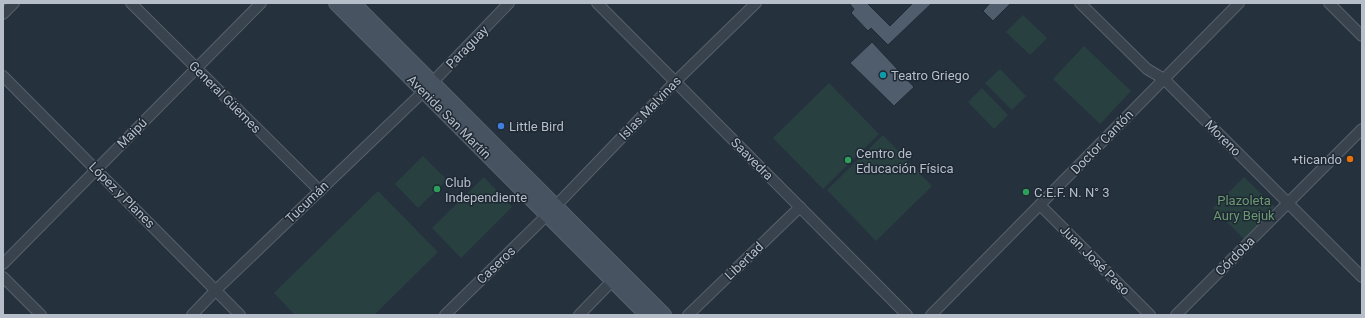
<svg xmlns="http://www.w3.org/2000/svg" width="1365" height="318" font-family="Roboto,sans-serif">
  <rect width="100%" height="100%" fill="#25323e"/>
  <!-- green -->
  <g fill="#284040">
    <polygon points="1023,15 1047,38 1030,55 1006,32"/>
    <polygon points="1084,46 1131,91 1100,124 1053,79"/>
    <polygon points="1000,69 1026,96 1012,110 985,83"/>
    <polygon points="829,83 879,134 823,189 773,138"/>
    <polygon points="982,88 1008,115 994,129 968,102"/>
    <polygon points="883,135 932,186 876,241 827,190"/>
    <polygon points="423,156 447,180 418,208 395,184"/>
    <polygon points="484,177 512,207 461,258 432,228"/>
    <polygon points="1244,177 1275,207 1244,239 1213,208"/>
    <polygon points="378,191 438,252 374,315 295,315 274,293"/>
  </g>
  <!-- building -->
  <g fill="#505d6c" stroke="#202a35">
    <polygon points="849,3 867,3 890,26 913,3 932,3 888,45 871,28 868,31 851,13 854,9"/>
    <polygon points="990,3 1011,3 993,21 983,11"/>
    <polygon points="872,42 914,87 894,106 850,63"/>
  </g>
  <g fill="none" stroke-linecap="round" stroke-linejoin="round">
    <!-- street casing -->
    <g stroke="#57616c" stroke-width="12">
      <g id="street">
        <polyline points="131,3 320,191"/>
        <polyline points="597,3 907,315"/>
        <polyline points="1080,3 1147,69 1164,79 1362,277"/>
        <polyline points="1329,3 1362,36"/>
        <polyline points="3,14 14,3"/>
        <polyline points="3,76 240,315"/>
        <polyline points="1040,205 1150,315"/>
        <polyline points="3,264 261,3"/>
        <polyline points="3,277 41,315"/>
        <polyline points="192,315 216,290 424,91 509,3"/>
        <polyline points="445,315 547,215 675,82 756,3"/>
        <polyline points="579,315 617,276"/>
        <polyline points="688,315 800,207"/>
        <polyline points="931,315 1239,3"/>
        <polyline points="1176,315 1362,129"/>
      </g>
    </g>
    <!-- secondary casing -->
    <g stroke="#57616c" stroke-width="16">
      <g id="secondary">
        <polyline points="336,3 647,315"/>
        <polyline points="353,3 664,315"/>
      </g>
    </g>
    <!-- street -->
    <use href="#street" stroke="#39434e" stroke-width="10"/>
    <!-- secondary -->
    <use href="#secondary" stroke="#475361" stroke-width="14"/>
  </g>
  <!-- markers -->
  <circle fill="#0f9aa8" stroke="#1e2833" stroke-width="1.5" cx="883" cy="75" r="4"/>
  <circle fill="#3f7fe0" stroke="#1e2833" stroke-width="1.5" cx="501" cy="126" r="4"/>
  <circle fill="#e8710a" stroke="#1e2833" stroke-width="1.5" cx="1350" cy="159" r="4"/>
  <g fill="#2e9e5b" stroke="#1e2833" stroke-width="1.5">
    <circle cx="848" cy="160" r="4"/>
    <circle cx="437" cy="189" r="4"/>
    <circle cx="1026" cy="192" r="4"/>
  </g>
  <g text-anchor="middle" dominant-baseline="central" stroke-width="3" stroke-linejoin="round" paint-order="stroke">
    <!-- street labels -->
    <g font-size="13" fill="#b5bec9" stroke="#1e2833">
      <text transform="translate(467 47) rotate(-46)">Paraguay</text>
      <text transform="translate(225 97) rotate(45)">General Güemes</text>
      <text transform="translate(650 108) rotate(-46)">Islas Malvinas</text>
      <text transform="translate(449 117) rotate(45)">Avenida San Martín</text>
      <text transform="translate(132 133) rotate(-45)">Maipú</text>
      <text transform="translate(1223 138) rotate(45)">Moreno</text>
      <text transform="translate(1102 142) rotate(-46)">Doctor Cantón</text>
      <text transform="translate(752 159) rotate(45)">Saavedra</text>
      <text transform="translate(122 195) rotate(45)">López y Planes</text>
      <text transform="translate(307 202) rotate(-44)">Tucumán</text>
      <text transform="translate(1235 256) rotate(-45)">Córdoba</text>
      <text transform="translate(1095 260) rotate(45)">Juan José Paso</text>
      <text transform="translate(744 261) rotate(-44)">Libertad</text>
      <text transform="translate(496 265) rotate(-44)">Caseros</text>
    </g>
    <!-- poi labels -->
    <g font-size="13" fill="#b5bec9" stroke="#1e2833" text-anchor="start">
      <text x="891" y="75">Teatro Griego</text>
      <text x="509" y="126">Little Bird</text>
      <text x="856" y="153">Centro de<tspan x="856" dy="15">Educación Física</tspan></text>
      <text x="1342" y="159" text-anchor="end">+ticando</text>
      <text x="445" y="182">Club<tspan x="445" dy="15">Independiente</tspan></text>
      <text x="1034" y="192">C.E.F. N. N° 3</text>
    </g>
    <!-- park labels -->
    <g font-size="13" fill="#6c9972" stroke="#1e2833">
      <text x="1244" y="200">Plazoleta<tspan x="1244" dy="15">Aury Bejuk</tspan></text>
    </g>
  </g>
  <!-- border -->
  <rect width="1365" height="318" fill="none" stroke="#b5bec9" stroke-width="8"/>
</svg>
